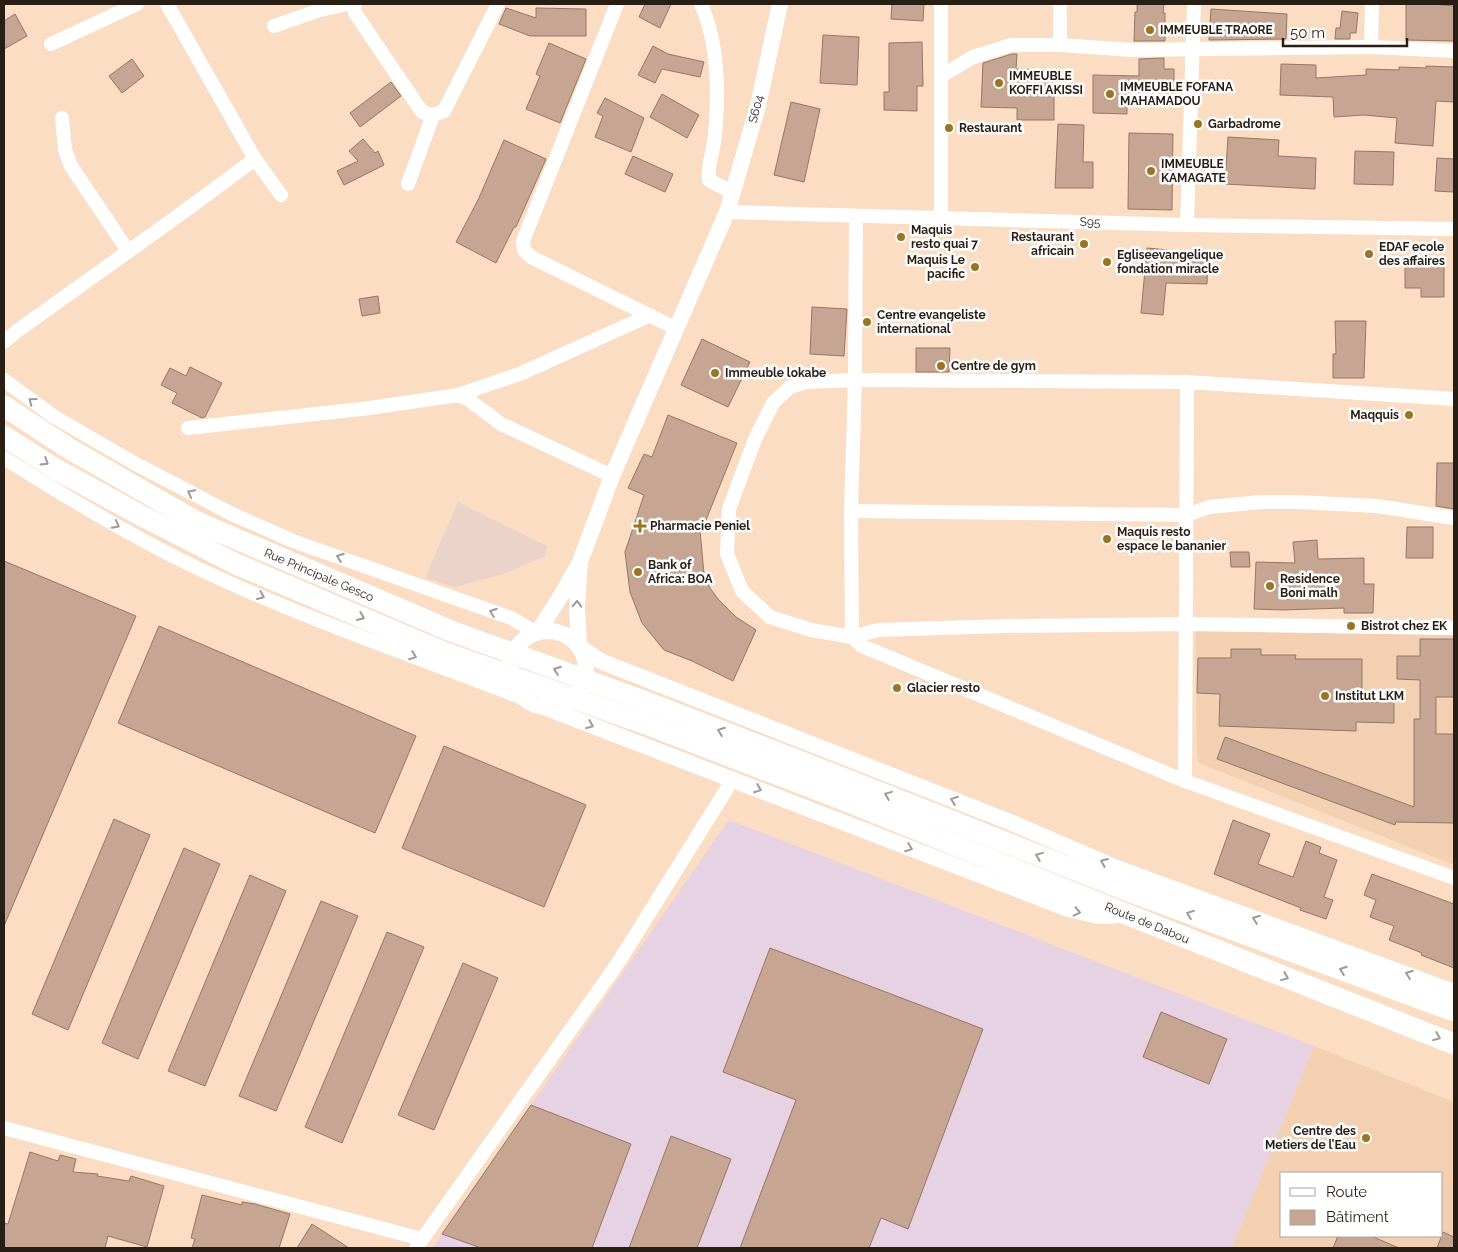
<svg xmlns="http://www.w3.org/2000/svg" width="1458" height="1252" font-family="Raleway,sans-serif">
  <rect width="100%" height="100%" fill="#faddc3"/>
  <!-- commercial -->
  <polygon fill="#ecd3ca" points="458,502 547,546 545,556 504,574 455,587 425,578"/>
  <!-- industrial -->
  <polygon fill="#e6d2e2" points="728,821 737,823 1314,1046 1232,1248 432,1248"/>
  <!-- built -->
  <g fill="#f4d0b2" fill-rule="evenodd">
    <polygon points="1195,631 1454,635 1454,865 1199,763 1197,757"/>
    <path d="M1314 1046 1454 1102V1248H1232ZM1282 1173H1442V1236H1282Z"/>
  </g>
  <!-- building -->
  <g fill="#c6a592" stroke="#967665">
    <polygon points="645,4 671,4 660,28 639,17"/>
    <polygon points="892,4 924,4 923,21 891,19"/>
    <polygon points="1137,4 1164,4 1163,13 1165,13 1165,41 1134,41 1135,12 1137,12"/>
    <polygon points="1406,4 1433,4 1454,6 1454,41 1406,40"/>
    <polygon points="506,8 536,18 536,8 586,9 586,36 530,36 499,24"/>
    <polygon points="1211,9 1287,14 1286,39 1209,40"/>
    <polygon points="1342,11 1358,13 1356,33 1350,33 1350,39 1335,39 1336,28 1340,28"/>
    <polygon points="15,14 27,36 4,49 4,21"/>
    <polygon points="823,35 859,37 857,85 820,83"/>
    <polygon points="922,42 923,86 917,86 917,111 884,110 884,92 889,92 889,43"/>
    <polygon points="549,43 586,59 560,123 526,109 540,76 536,74"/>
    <polygon points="653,46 668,54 704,62 700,77 662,69 655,83 638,75"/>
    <polygon points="1012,54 1017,54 1016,69 1054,70 1054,120 1017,120 1017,108 981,107 983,63"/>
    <polygon points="1164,58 1164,69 1174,69 1174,93 1127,92 1127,114 1093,113 1093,75 1139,76 1139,59"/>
    <polygon points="132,59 144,76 122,93 109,76"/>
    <polygon points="1281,64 1316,65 1316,78 1366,75 1366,69 1399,70 1399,67 1426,68 1426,66 1454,67 1454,102 1436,101 1433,146 1395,143 1397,118 1364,115 1334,117 1333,97 1280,95"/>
    <polygon points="391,82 401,96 360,127 350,113"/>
    <polygon points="662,94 699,115 687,138 650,117"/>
    <polygon points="605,98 644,118 631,152 595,137 603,116 597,113"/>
    <polygon points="791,102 820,109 804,182 774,175"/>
    <polygon points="1058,124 1084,125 1083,162 1093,162 1093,188 1055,188"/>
    <polygon points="1129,133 1173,134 1172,210 1128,209"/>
    <polygon points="1228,137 1279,140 1278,156 1316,158 1315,189 1225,184"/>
    <polygon points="363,139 375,153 378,151 384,165 344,185 337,171 358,161 349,151"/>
    <polygon points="504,140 546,159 516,227 514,227 496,263 456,242 478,200"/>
    <polygon points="1355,151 1394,152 1393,185 1354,184"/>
    <polygon points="633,156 673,174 665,192 625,174"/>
    <polygon points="1437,158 1454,159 1454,192 1435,191"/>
    <polygon points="1147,248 1168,250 1168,253 1208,254 1207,284 1166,283 1163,315 1141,313"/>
    <polygon points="1405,260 1444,260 1444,297 1421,297 1421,288 1405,288"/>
    <polygon points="378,296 380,313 362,316 359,299"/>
    <polygon points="812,307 847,309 844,356 810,354"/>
    <polygon points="1335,321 1366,321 1364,378 1333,378 1333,354 1336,354"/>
    <polygon points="702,339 750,362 728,407 681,385"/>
    <polygon points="916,348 950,348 949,372 916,372"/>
    <polygon points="190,367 222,383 205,417 202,418 172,403 177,393 161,385 170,368 186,376"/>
    <polygon points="668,415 737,443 706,520 700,530 704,574 710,588 718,599 736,617 756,630 733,681 692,661 664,650 642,623 630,592 625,552 644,495 628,488 644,454 652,457"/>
    <polygon points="1437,463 1454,463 1454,509 1436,506"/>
    <polygon points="1407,527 1433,527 1433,558 1406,558"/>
    <polygon points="1317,540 1318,559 1364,558 1364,584 1374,584 1373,613 1344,613 1344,608 1283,610 1254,609 1256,562 1295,563 1293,542"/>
    <polygon points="1230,552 1249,552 1250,567 1231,567"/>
    <polygon points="4,561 136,616 4,926"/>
    <polygon points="159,626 416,736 375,833 118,723"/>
    <polygon points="1420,639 1454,639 1454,697 1436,697 1436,734 1454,734 1454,823 1396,822 1395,825 1217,759 1225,737 1414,807 1414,719 1420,719 1420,680 1397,679 1397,656 1420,656"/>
    <polygon points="1231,649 1261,649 1261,655 1296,655 1295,659 1362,659 1362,702 1394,702 1394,723 1356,722 1356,731 1219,726 1220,694 1197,693 1198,658 1231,658"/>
    <polygon points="444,746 586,805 544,907 402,848"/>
    <polygon points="114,819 150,835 68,1030 32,1014"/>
    <polygon points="1233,820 1270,834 1258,864 1293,877 1306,841 1321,847 1319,853 1337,860 1324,897 1333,900 1326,919 1300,910 1301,908 1214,874"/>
    <polygon points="184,848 220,864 138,1059 102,1043"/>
    <polygon points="1372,874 1454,904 1454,968 1421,955 1422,953 1389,940 1394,926 1370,917 1376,900 1364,895"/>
    <polygon points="250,875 286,891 205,1086 168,1071"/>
    <polygon points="321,901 358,916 276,1111 239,1096"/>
    <polygon points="387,932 424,947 342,1143 305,1127"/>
    <polygon points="770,948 983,1029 908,1229 881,1218 869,1248 740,1248 796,1100 723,1072"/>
    <polygon points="463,963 498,978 434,1130 398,1115"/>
    <polygon points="1161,1012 1227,1039 1209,1084 1143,1057"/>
    <polygon points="531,1105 631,1144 592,1248 481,1248 442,1234"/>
    <polygon points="671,1136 731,1159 697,1248 629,1248"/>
    <polygon points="30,1152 58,1161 60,1155 76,1159 73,1172 98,1174 97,1176 129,1181 131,1176 164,1186 147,1247 108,1236 105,1248 4,1248 4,1223 8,1224"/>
    <polygon points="202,1195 242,1205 242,1202 255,1204 290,1214 279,1248 192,1248 195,1239 191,1238"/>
    <polygon points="312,1224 349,1248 297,1248"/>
    <polygon points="1443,1232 1454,1237 1454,1248 1437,1248"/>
    <polygon points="1338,1236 1371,1236 1399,1248 1333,1248"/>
  </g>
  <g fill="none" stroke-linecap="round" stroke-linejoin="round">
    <!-- minor -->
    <g stroke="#fff" stroke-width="14">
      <polyline points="167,4 255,159 281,195"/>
      <polyline points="354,4 355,13 422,112 433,115 444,111 498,4"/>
      <polyline points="617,4 523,241 524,250 531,257 677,329"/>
      <path d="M701 4C718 43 719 92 715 134 714 150 707 165 709 180L733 193"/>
      <polyline points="941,4 941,218"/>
      <polyline points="274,26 320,10 347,4"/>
      <polyline points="51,44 137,4"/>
      <polyline points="1060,45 1060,4"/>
      <polyline points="1371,47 1372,4"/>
      <polyline points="941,76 973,57 1011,45 1060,45 1132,50 1371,47 1454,51"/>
      <polyline points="62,118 65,150 71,166 128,251"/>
      <polyline points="408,184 433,115"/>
      <polyline points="727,212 1187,225 1454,229"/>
      <polyline points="856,216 855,380 851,511 852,637 878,630 1006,626 1187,624 1454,628"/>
      <polyline points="1187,225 1194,4"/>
      <polyline points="4,342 17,331 182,213 255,159"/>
      <polyline points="4,380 53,416 134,463 230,513 293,541 511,618 537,633"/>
      <polyline points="458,395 522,373 650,315"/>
      <polyline points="1454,399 1187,382 855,380 807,382 790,387 773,403 755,439 729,509 727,554 742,591 770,617 811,630 852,637 862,646 1185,781 1454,878"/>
      <polyline points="188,428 370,408 458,395 469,400 501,424 612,476"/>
      <path d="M4 458C65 496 127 534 191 565 299 617 414 656 526 699"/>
      <polyline points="851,511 1187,515 1209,507 1261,502 1297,502 1377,506 1454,518"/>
      <polyline points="1185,781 1187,382"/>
      <polyline points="4,1128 422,1239"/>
      <polyline points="416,1248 618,963 733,779"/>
    </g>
    <!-- tertiary -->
    <g stroke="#fff" stroke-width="16">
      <polyline points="580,562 577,607 579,646 600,661 1010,822 1117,868 1454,992"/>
      <circle cx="548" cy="669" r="38"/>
      <polyline points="537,633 562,594 580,562 612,476 727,212 758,106 780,4"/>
      <polyline points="544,707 1068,909 1098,916 1123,915"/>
    </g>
    <!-- primary -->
    <g stroke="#fff" stroke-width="21">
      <polyline points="4,406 68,448 197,522 451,631 652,704 848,780 1131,892 1454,1011"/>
      <polyline points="4,436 54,468 140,515 236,564 443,652 646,724 841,799 1126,914 1454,1044"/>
    </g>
  </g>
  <!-- one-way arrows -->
  <defs><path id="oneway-chevron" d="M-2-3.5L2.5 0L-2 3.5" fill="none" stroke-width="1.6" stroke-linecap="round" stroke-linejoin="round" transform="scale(1.25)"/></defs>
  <g stroke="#9f9a95">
    <use href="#oneway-chevron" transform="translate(32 401) rotate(-144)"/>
    <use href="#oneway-chevron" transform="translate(45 462) rotate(32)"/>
    <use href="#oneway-chevron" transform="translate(191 493) rotate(-152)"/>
    <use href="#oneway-chevron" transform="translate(116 525) rotate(28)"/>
    <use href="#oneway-chevron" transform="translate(340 557) rotate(-160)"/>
    <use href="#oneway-chevron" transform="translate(261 596) rotate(24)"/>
    <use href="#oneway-chevron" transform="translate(577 604) rotate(-88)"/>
    <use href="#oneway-chevron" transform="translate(493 612) rotate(-160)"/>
    <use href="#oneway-chevron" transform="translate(361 617) rotate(23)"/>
    <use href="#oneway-chevron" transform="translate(413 656) rotate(21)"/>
    <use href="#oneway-chevron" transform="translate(557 670) rotate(-160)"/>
    <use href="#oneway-chevron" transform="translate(590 725) rotate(22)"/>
    <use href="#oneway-chevron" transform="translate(721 731) rotate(-159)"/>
    <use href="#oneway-chevron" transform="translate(758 789) rotate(21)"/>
    <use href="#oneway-chevron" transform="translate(888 795) rotate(-158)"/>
    <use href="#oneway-chevron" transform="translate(954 800) rotate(-159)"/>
    <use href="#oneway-chevron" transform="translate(909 848) rotate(21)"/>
    <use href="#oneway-chevron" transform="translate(1039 856) rotate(-158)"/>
    <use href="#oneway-chevron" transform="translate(1104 862) rotate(-157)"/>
    <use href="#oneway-chevron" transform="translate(1077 912) rotate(13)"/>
    <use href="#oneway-chevron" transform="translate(1190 914) rotate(-160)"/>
    <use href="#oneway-chevron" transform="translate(1256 919) rotate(-160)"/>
    <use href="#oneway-chevron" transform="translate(1343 970) rotate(-160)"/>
    <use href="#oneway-chevron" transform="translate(1409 974) rotate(-160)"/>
    <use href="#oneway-chevron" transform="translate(1285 977) rotate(22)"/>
    <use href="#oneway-chevron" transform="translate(1437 1037) rotate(22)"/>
  </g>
  <!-- markers -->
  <g fill="#9b7521" stroke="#fff" stroke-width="2">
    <circle cx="1150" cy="30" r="5"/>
    <circle cx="999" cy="83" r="5"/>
    <circle cx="1110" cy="94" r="5"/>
    <circle cx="1198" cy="124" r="5"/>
    <circle cx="949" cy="128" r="5"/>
    <circle cx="1151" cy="171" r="5"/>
    <circle cx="901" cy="237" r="5"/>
    <circle cx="1084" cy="244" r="5"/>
    <circle cx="1369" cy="254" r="5"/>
    <circle cx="1107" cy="262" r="5"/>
    <circle cx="975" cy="267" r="5"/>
    <circle cx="867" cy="322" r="5"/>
    <circle cx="941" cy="366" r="5"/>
    <circle cx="715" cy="373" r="5"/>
    <circle cx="1409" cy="415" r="5"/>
    <path d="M637.5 518.5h5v5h5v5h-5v5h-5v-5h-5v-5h5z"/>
    <circle cx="1107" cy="539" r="5"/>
    <circle cx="638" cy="572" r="5"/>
    <circle cx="1270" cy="586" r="5"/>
    <circle cx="1351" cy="626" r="5"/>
    <circle cx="897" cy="688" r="5"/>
    <circle cx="1325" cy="696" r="5"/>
    <circle cx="1366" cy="1138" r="5"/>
  </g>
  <g text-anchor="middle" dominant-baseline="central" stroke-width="5" stroke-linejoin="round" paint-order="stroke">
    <!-- poi labels -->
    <g font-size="12" font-weight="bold" fill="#291e14" stroke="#fff" text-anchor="start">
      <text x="1160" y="30">IMMEUBLE TRAORE</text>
      <text x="1009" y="76">IMMEUBLE<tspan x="1009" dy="14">KOFFI AKISSI</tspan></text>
      <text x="1120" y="87">IMMEUBLE FOFANA<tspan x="1120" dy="14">MAHAMADOU</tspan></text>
      <text x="1208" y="124">Garbadrome</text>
      <text x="959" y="128">Restaurant</text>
      <text x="1161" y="164">IMMEUBLE<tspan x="1161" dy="14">KAMAGATE</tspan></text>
      <text x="911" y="230">Maquis<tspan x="911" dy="14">resto quai 7</tspan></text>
      <text x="1074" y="237" text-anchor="end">Restaurant<tspan x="1074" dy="14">africain</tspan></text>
      <text x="1379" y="247">EDAF ecole<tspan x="1379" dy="14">des affaires</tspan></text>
      <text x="1117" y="255">Egliseevangelique<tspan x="1117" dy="14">fondation miracle</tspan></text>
      <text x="965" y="260" text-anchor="end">Maquis Le<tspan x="965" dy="14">pacific</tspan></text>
      <text x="877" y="315">Centre evangeliste<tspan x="877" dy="14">international</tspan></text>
      <text x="951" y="366">Centre de gym</text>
      <text x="725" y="373">Immeuble lokabe</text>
      <text x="1399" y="415" text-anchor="end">Maqquis</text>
      <text x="650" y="526">Pharmacie Peniel</text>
      <text x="1117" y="532">Maquis resto<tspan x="1117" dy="14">espace le bananier</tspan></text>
      <text x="648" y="565">Bank of<tspan x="648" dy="14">Africa: BOA</tspan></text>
      <text x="1280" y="579">Residence<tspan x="1280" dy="14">Boni malh</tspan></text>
      <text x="1361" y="626">Bistrot chez EK</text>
      <text x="907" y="688">Glacier resto</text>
      <text x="1335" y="696">Institut LKM</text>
      <text x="1356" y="1131" text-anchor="end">Centre des<tspan x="1356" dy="14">Metiers de l’Eau</tspan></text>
    </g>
    <!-- street labels -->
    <g font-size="12" fill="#291e14" stroke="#fff">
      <text transform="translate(756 109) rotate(-75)">S604</text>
      <text transform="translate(1090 222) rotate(2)">S95</text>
      <text transform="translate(319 575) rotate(23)">Rue Principale Gesco</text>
      <text transform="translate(1147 923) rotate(22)">Route de Dabou</text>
    </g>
  </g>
  <!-- border -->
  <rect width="1458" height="1252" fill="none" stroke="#291e14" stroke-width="10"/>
  <!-- legend -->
  <rect x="1280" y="1172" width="162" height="65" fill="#ffffff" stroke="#a9a5a1"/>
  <rect x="1290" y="1188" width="25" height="8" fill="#ffffff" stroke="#a9a5a1"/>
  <text x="1326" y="1197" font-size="15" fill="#291e14">Route</text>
  <rect x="1290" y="1210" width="25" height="15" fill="#c6a592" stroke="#a9a5a1"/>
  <text x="1326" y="1222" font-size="15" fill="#291e14">Bâtiment</text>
  <!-- scale -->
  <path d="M1283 38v8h124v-8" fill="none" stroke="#291e14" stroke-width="2.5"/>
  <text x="1290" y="38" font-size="15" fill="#291e14" stroke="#ffffff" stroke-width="4" paint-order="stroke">50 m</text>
</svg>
